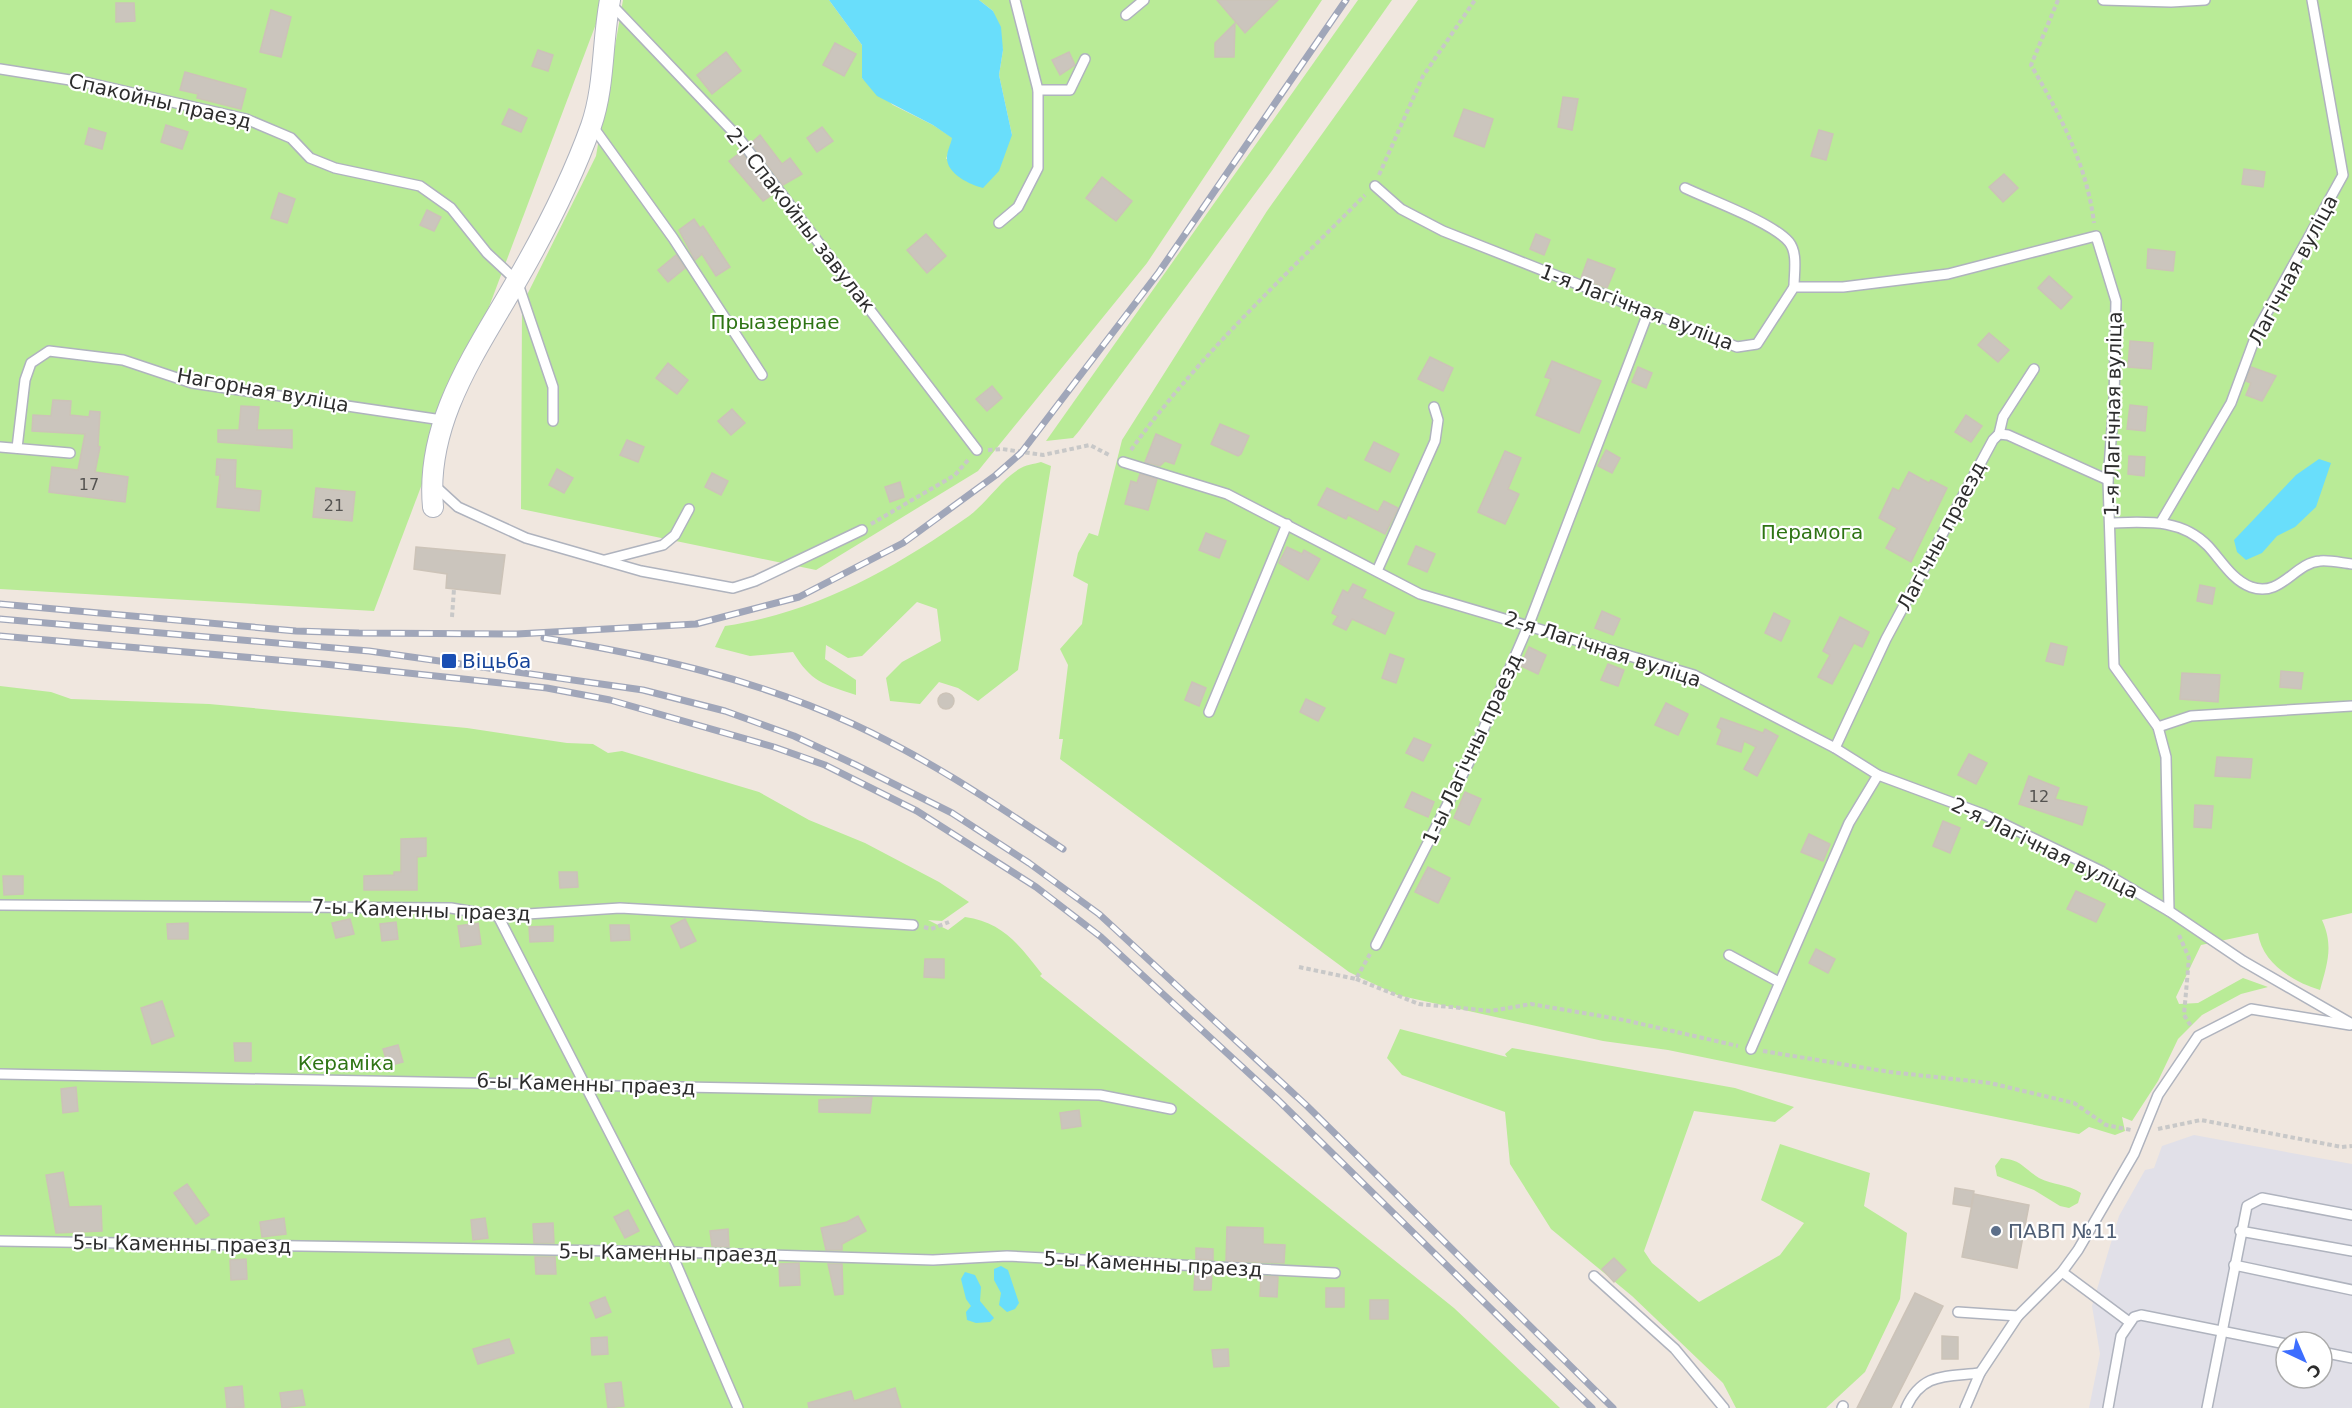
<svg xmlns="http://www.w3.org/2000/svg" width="2352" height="1408" font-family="'DejaVu Sans',sans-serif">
  <rect width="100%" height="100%" fill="#f0e7df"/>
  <!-- industrial -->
  <path fill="#e1e0e8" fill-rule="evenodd" d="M2194 1135 2352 1164V1408H2089L2100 1354 2092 1306 2119 1216 2145 1170 2154 1168 2162 1146ZM2286 1342H2322V1378H2286Z"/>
  <!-- green -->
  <g fill="#b9eb97">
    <polygon points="0,0 603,0 602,8 374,611 0,589"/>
    <polygon points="623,0 829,0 862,45 862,78 893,105 933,125 953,138 946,159 1012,135 999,75 1003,50 993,11 979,0 1322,0 1147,263 978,471 816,570 521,509 522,305 596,156"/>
    <polygon points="1358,0 1392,0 1271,172 1079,431 1073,438 1046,441"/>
    <path d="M1418 0H2352V913L2322 920C2334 946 2327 964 2320 990 2293 982 2262 963 2258 933L2201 945 2176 997 2179 1004 2198 1003 2243 978 2268 987 2241 994 2202 1015 2178 1039 2158 1081 2132 1121 2122 1117 2125 1131 2115 1135 2089 1127 2079 1134 1668 1050 1603 1041 1397 995 1349 972 1060 759 1063 739H1059L1068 665 1060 649 1082 624 1088 584 1073 576 1078 553 1089 533 1098 536 1122 440 1267 211Z"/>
    <path d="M1041 462 1051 466 1018 670 978 701 958 688 939 682 920 704 890 701 886 678 902 662 941 641 937 609 917 602 862 656 848 658 826 645 825 659 856 680V695C823 684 811 682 793 652L750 656 715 647 725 626C818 612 893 569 969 516 987 502 1000 481 1019 469 1025 465 1034 464 1041 462Z"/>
    <path d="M0 686 51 692 71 699 209 704 467 728 567 743 593 744 608 753 622 751 759 792 809 820 865 843 939 882 969 902 942 921 928 920 948 930 965 917C1003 922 1020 946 1042 974L1040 976 1454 1308 1560 1408H0Z"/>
    <polygon points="1400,1029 1507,1057 1505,1054 1512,1048 1735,1088 1794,1107 1775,1122 1694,1111 1644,1251 1652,1263 1699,1302 1780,1255 1804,1223 1761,1200 1780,1144 1870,1173 1864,1206 1907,1233 1900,1299 1865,1372 1826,1408 1736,1408 1723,1383 1632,1296 1551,1229 1510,1164 1505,1112 1402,1075 1387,1058"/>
    <path d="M2001 1158C2022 1160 2023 1168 2039 1178 2052 1185 2068 1184 2081 1193L2078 1203 2069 1208 2060 1206 2034 1190 1997 1176 1995 1166Z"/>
  </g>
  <!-- water -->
  <g fill="#69defb">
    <path d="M829 0H979L993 11 1001 27 1003 50 999 75 1012 135 999 171 983 188C971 185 946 174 947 157 947 151 951 144 952 138L933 125 877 96 862 78V45Z"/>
    <polygon points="2319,459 2331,463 2316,507 2295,527 2277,536 2262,553 2246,560 2237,552 2234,540 2296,475"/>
    <polygon points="1001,1266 1008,1270 1019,1303 1015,1309 1007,1312 999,1305 1001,1293 994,1280 994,1269"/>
    <polygon points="965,1272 975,1275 981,1287 980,1301 994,1318 990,1322 976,1323 967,1320 966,1312 971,1306 966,1299 961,1279"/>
  </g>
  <!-- building -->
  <g fill="#cbc5bd" stroke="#ccc3b8" stroke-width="1.5">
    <polygon points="1217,0 1278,0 1245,33"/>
    <polygon points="116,3 134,3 135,21 116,22"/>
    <polygon points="271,10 291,17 281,57 260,52"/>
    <polygon points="1235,23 1234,57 1215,57 1215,43"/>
    <polygon points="835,43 856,54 844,76 823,65"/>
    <polygon points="538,50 553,55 548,71 532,66"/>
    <polygon points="726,52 741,71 712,94 697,75"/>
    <polygon points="1069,52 1075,65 1060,75 1052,60"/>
    <polygon points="185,72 246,89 241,109 197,98 198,94 180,90"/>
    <polygon points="1563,97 1578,99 1572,130 1558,127"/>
    <polygon points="509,109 527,118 521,132 502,124"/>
    <polygon points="1464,109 1493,119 1484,147 1454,136"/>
    <polygon points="166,125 188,132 182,149 161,142"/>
    <polygon points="822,127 833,141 817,152 807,138"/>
    <polygon points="89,128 106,133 102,149 85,144"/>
    <polygon points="1819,130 1833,134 1826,160 1811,156"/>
    <polygon points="760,135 782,164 790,158 802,174 783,185 751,143"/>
    <polygon points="741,152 773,194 763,201 729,161"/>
    <polygon points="2244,169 2265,172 2263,187 2242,184"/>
    <polygon points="2004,174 2018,188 2003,202 1989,187"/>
    <polygon points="1102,177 1132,201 1116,221 1086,198"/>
    <polygon points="279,193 295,199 287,223 271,218"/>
    <polygon points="427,210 441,217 434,231 420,225"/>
    <polygon points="694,219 700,228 703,226 730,267 716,276 702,254 695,260 679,230"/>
    <polygon points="926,234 946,256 927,273 907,250"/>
    <polygon points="1536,234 1550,240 1544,255 1530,249"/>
    <polygon points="2148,249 2175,252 2173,271 2147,268"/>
    <polygon points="676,255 685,268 668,282 658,270"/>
    <polygon points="1588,259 1615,269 1607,288 1581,278"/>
    <polygon points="2049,276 2072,297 2061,309 2038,288"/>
    <polygon points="1989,333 2009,350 1998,362 1978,345"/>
    <polygon points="2130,341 2153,343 2151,369 2128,367"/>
    <polygon points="1430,357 1453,368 1443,391 1418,379"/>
    <polygon points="1552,361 1601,381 1579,433 1536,415 1551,379 1545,377"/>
    <polygon points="668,363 688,380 677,394 656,378"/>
    <polygon points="1638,367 1652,373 1646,388 1632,382"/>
    <polygon points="2251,367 2276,376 2262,401 2246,395 2251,383 2246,381"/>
    <polygon points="992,386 1002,398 987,411 976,399"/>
    <polygon points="53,400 71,401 70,415 89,417 90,411 100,412 98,446 100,447 95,472 128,477 125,502 49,492 52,467 78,470 85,434 32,431 33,415 51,416"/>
    <polygon points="2130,405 2147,407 2145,431 2127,429"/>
    <polygon points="241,406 259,407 257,430 292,430 292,448 218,442 218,430 239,430"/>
    <polygon points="732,409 745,423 731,435 718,421"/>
    <polygon points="1966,415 1982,426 1971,442 1955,432"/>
    <polygon points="1220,424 1249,436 1241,454 1238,456 1211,444"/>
    <polygon points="1156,434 1181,445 1174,464 1165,461 1160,466 1145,462"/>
    <polygon points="627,440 644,447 638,462 620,455"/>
    <polygon points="1374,442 1399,454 1390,472 1365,460"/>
    <polygon points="1606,450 1620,458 1612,473 1598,466"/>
    <polygon points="1505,451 1521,458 1508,489 1519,494 1505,524 1478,512"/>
    <polygon points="2129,456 2145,457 2144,476 2128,474"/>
    <polygon points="217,459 236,460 235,488 261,491 259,511 217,507 220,475 216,475"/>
    <polygon points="557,469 573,478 564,493 549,485"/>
    <polygon points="1909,472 1929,483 1931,480 1947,488 1911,562 1886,548 1897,528 1879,518 1893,488 1899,491"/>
    <polygon points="712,473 728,481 721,495 705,487"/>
    <polygon points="1140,474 1157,479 1148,510 1125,504 1131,481 1137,483"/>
    <polygon points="900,482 904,497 890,502 885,487"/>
    <polygon points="316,488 355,492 352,521 313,517"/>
    <polygon points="1327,488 1378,512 1384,501 1398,508 1385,534 1348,515 1346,519 1318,505"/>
    <polygon points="1206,533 1226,541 1219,558 1199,550"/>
    <polygon points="1416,546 1435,554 1427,572 1408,564"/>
    <polygon points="416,547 505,555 500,594 446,588 447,574 414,569"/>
    <polygon points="1287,547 1302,554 1304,550 1320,559 1308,580 1279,563"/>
    <polygon points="1353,584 1366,590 1362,598 1394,613 1385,634 1352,619 1346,630 1333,624 1338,616 1332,613 1343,590 1348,593"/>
    <polygon points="2200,585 2215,588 2212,604 2197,601"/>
    <polygon points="1602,611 1620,619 1613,635 1595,628"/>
    <polygon points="1774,613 1790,621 1781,641 1765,633"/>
    <polygon points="1840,617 1869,632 1862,647 1854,643 1832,684 1818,677 1830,655 1823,651"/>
    <polygon points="2051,643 2067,647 2063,665 2046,661"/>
    <polygon points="1529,647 1546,655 1538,674 1521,666"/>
    <polygon points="1390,654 1404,659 1396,683 1382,678"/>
    <polygon points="1608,664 1624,670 1618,686 1601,680"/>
    <polygon points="2281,671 2303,673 2301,689 2280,687"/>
    <polygon points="2182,673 2220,675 2218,702 2180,699"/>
    <polygon points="1192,682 1206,688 1199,706 1185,700"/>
    <circle cx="946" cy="701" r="8"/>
    <polygon points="1306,699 1325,708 1318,721 1300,712"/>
    <polygon points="1666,703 1688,714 1678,735 1655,725"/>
    <polygon points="1721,718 1763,733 1765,729 1778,736 1757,776 1744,769 1756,747 1744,741 1741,752 1717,744 1722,730 1717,727"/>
    <polygon points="1414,738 1431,745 1423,761 1406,753"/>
    <polygon points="1969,754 1987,763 1976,784 1958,775"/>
    <polygon points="2217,757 2252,759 2250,778 2215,776"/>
    <polygon points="2029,776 2059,788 2055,799 2087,807 2082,825 2019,804"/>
    <polygon points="1412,792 1434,802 1428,817 1405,807"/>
    <polygon points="1465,792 1481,799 1469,825 1454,818"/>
    <polygon points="2195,805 2213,806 2211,828 2194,827"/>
    <polygon points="1943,821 1960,828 1950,853 1933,846"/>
    <polygon points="1809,834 1830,844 1823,861 1801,852"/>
    <polygon points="426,838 426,856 417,857 417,890 364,890 364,876 394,875 394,872 401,872 401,839"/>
    <polygon points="1428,867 1450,878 1438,903 1415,892"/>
    <polygon points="559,872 577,872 578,887 560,888"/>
    <polygon points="3,876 23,876 23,894 4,895"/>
    <polygon points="2076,891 2105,904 2096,922 2067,909"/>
    <polygon points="350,919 354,934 336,938 332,923"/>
    <polygon points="685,919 696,941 681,948 671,926"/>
    <polygon points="396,922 398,939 382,941 380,924"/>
    <polygon points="188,923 188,939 168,939 167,924"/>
    <polygon points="478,923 481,944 461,947 458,926"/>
    <polygon points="610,925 629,925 630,940 611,941"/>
    <polygon points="553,926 553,941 530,942 529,927"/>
    <polygon points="1816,949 1835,959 1828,973 1809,963"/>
    <polygon points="925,959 944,959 944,978 924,977"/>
    <polygon points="162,1001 174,1036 152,1044 141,1008"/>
    <polygon points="234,1043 251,1043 251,1061 235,1061"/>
    <polygon points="398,1045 403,1062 388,1066 383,1049"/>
    <polygon points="76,1087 78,1111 63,1113 61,1089"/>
    <polygon points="872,1097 870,1113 819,1112 819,1100"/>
    <polygon points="1079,1110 1081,1126 1062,1129 1060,1113"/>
    <polygon points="63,1172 69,1207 101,1206 102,1231 56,1233 46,1175"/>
    <polygon points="187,1184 209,1215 196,1224 174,1193"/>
    <polygon points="1955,1188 1974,1191 1971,1207 1953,1204"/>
    <polygon points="1974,1194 2029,1205 2017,1268 1962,1257"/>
    <polygon points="628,1210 639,1231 625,1238 614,1217"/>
    <polygon points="858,1216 866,1231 842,1244 842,1250 826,1250 821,1228 847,1222"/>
    <polygon points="284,1218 286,1234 262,1237 260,1222"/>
    <polygon points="485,1218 488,1238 473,1240 471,1220"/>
    <polygon points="553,1223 554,1243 534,1243 533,1224"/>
    <polygon points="1227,1227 1263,1228 1263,1244 1285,1245 1284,1263 1226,1261"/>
    <polygon points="728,1229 729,1247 712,1246 710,1231"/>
    <polygon points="1196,1248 1213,1249 1213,1260 1196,1259"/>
    <polygon points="535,1257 555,1257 556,1274 536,1274"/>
    <polygon points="1614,1258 1626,1270 1614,1282 1602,1269"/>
    <polygon points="246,1259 247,1279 231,1280 230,1260"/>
    <polygon points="799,1263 800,1285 780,1286 779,1264"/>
    <polygon points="828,1264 842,1264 843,1294 835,1295"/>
    <polygon points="1195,1272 1212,1273 1211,1290 1194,1290"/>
    <polygon points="1261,1276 1278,1277 1277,1297 1260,1296"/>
    <rect x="1326" y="1288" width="18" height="19"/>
    <polygon points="1915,1293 1943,1306 1891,1408 1857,1408"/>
    <polygon points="605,1297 611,1312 596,1318 590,1303"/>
    <rect x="1370" y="1300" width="18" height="19"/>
    <polygon points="1942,1336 1958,1337 1958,1359 1942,1359"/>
    <polygon points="607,1337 608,1354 592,1355 591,1338"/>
    <polygon points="509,1339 514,1353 478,1364 473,1349"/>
    <polygon points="1228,1349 1229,1366 1214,1367 1212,1350"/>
    <polygon points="621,1382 624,1406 608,1408 605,1384"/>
    <polygon points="242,1386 244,1407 227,1408 225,1388"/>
    <polygon points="895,1388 901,1408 809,1408 808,1403 851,1391 854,1401"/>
    <polygon points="302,1390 305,1405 282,1408 280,1393"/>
  </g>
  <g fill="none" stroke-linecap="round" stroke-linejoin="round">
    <!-- service casing -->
    <g stroke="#afb3be" stroke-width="12">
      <g id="service">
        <polyline points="2103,0 2171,2 2205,0"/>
        <polyline points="610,3 738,137 977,450"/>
        <polyline points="1126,15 1144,0"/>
        <polyline points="0,69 89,83 246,119 291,138 310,158 335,168 420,186 451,208 487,253 517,281 553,387 553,421"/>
        <polyline points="1038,90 1070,90 1085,59"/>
        <polyline points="591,124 673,238 762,375"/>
        <polyline points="1375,186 1401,209 1443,231 1737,347 1757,344 1794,287 1843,287 1948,274 2096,236 2116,301 2114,402 2108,480 2114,666 2158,727 2166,757 2169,911"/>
        <path d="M1685 188C1710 200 1772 222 1789 242 1798 253 1794 273 1794 287"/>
        <polyline points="999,223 1018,207 1038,168 1038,90 1015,0"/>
        <polyline points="1999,434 2003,417 2034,369"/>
        <polyline points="0,447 70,453"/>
        <polyline points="17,448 25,380 31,363 49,351 123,360 192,383 442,420"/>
        <polyline points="1123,462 1227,494 1420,594 1694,675 1835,748 1878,775 1983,814 2101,871 2169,911 2243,961 2352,1024"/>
        <polyline points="434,485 458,507 526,538 641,571 733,588 755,581 862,530"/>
        <polyline points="2161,522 2231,403 2259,327 2343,175 2312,0"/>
        <path d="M2110 523C2146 522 2181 518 2208 546 2221 560 2232 580 2251 587 2281 598 2294 563 2320 561 2330 560 2342 563 2352 564"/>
        <polyline points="605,560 663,545 675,535 689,509"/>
        <polyline points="1377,571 1435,441 1438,420 1434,407"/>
        <polyline points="1209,712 1287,524"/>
        <polyline points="2158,727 2191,716 2352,706"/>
        <polyline points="1835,748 1886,639 1993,440 1999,434 2008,435 2108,480"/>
        <polyline points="0,905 451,908 498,916 620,908 913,925"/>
        <polyline points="498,916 671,1252 738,1408"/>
        <polyline points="1376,945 1471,758 1529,624 1648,313"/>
        <polyline points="1729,955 1779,982"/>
        <polyline points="1751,1049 1849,823 1878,775"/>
        <polyline points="0,1074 1100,1095 1171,1109"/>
        <polyline points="2240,1231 2352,1251"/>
        <polyline points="0,1241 671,1252 933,1260 1007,1256 1335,1273"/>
        <polyline points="2234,1265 2352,1290"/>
        <polyline points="2062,1272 2128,1321"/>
        <polyline points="1594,1276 1675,1349 1724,1408"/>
        <polyline points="1958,1312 2018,1316"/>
        <polyline points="2322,1352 2352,1358"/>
        <polyline points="1842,1408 1843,1406"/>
        <path d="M1906 1408C1922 1372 1946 1377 1980 1373"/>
        <polyline points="1965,1408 1980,1373 2018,1316 2062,1272 2078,1250 2134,1154 2158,1095 2198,1036 2251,1009 2350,1025"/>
        <polyline points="2108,1408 2121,1336 2134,1317 2141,1315 2286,1344"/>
        <polyline points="2207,1408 2247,1206 2262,1198 2352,1215"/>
      </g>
    </g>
    <!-- minor casing -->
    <g stroke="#afb3be" stroke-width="22">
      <path id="minor" d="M433 507C425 422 476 352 516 282 545 232 572 179 591 126 605 86 602 41 610 0"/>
    </g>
    <!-- path -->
    <g stroke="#c8c8c8" stroke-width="4" stroke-dasharray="4.5 3" stroke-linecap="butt">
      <path d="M2058 0 2031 65C2060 115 2087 165 2094 223"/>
      <polyline points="1379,175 1423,76 1475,0"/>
      <polyline points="988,450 1002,449 1043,455 1090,445 1111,456"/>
      <path d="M1131 450C1198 356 1284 277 1365 195"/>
      <polyline points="871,524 955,475 969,459"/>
      <polyline points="452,617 454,589"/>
      <polyline points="924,927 931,929 949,922"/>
      <polyline points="2179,935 2189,958 2184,1015 2191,1026"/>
      <polyline points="1299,967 1356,979 1370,954"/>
      <polyline points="1356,979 1419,1004 1491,1011 1531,1004 1624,1020 1738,1046"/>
      <polyline points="1763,1051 1890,1072 1990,1083 2074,1103 2106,1125 2131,1130"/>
      <polyline points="2158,1129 2201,1120 2342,1147 2352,1146"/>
    </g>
    <!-- service -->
    <use href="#service" stroke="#fff" stroke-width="9"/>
    <!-- minor -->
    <use href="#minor" stroke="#fff" stroke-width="20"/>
    <!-- rail casing -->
    <g stroke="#a0a6b9" stroke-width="7">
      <g id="rail">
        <polyline points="0,604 296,631 359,633 517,634 696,624 799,597 903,543 996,475 1021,453 1159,272 1346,0"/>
        <polyline points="0,619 369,651 643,690 725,711 794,736 856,765 952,813 1029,863 1099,914 1307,1106 1613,1408"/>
        <polyline points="0,636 324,664 547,688 610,700 774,747 825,765 917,811 1036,887 1101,937 1278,1100 1592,1408"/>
        <path d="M544 638C650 655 755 679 853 724 927 758 995 804 1063 849"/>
      </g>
    </g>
    <!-- rail -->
    <use href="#rail" stroke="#fff" stroke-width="4.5" stroke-dasharray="14" stroke-linecap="butt"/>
  </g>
  <!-- markers -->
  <rect fill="#1a4fb4" stroke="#fff" stroke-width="2" x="441" y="653" width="16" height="16" rx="3"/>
  <circle fill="#5c6f8a" stroke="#fff" stroke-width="2" cx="1996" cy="1231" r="6"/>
  <g text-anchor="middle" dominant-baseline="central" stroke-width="4.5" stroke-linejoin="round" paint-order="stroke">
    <!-- number labels -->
    <g font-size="16" fill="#545351">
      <text x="89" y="484">17</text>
      <text x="334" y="505">21</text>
      <text x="2039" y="796">12</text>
    </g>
    <!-- street labels -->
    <g font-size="20" fill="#2d2d2d" stroke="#fff">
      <text transform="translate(160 101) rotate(13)">Спакойны праезд</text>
      <text transform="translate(801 220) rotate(52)">2-і Спакойны завулак</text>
      <text transform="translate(2293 270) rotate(-62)">Лагічная вуліца</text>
      <text transform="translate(1637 307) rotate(21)">1-я Лагічная вуліца</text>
      <text transform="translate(263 390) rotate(10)">Нагорная вуліца</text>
      <text transform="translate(2113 414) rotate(-89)">1-я Лагічная вуліца</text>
      <text transform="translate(1941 536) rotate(-62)">Лагічны праезд</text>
      <text transform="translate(1603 649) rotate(18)">2-я Лагічная вуліца</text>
      <text transform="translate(1472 749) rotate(-65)">1-ы Лагічны праезд</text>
      <text transform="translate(2045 848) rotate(26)">2-я Лагічная вуліца</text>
      <text transform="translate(421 910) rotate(2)">7-ы Каменны праезд</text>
      <text transform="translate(586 1084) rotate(2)">6-ы Каменны праезд</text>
      <text transform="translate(182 1244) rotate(1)">5-ы Каменны праезд</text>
      <text transform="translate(668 1253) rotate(1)">5-ы Каменны праезд</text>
      <text transform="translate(1153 1264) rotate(3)">5-ы Каменны праезд</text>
    </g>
    <!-- park labels -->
    <g font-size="20" fill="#2e7414" stroke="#fff">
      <text x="775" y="322">Прыазернае</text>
      <text x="1812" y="532">Перамога</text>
      <text x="346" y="1063">Кераміка</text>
    </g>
    <!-- transit labels -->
    <g font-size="20" fill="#164399" stroke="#fff" text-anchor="start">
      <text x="462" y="661">Віцьба</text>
    </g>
    <!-- service labels -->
    <g font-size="20" fill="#4e5e75" stroke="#fff" text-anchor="start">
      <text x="2008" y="1231">ПАВП №11</text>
    </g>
  </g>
  <!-- north arrow -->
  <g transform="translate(2304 1360) rotate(136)"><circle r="28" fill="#ffffff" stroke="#ababab" stroke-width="1.5"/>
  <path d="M0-4.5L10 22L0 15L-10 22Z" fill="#3d6eff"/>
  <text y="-9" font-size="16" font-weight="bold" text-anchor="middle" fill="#2d2d2d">С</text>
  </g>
</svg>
